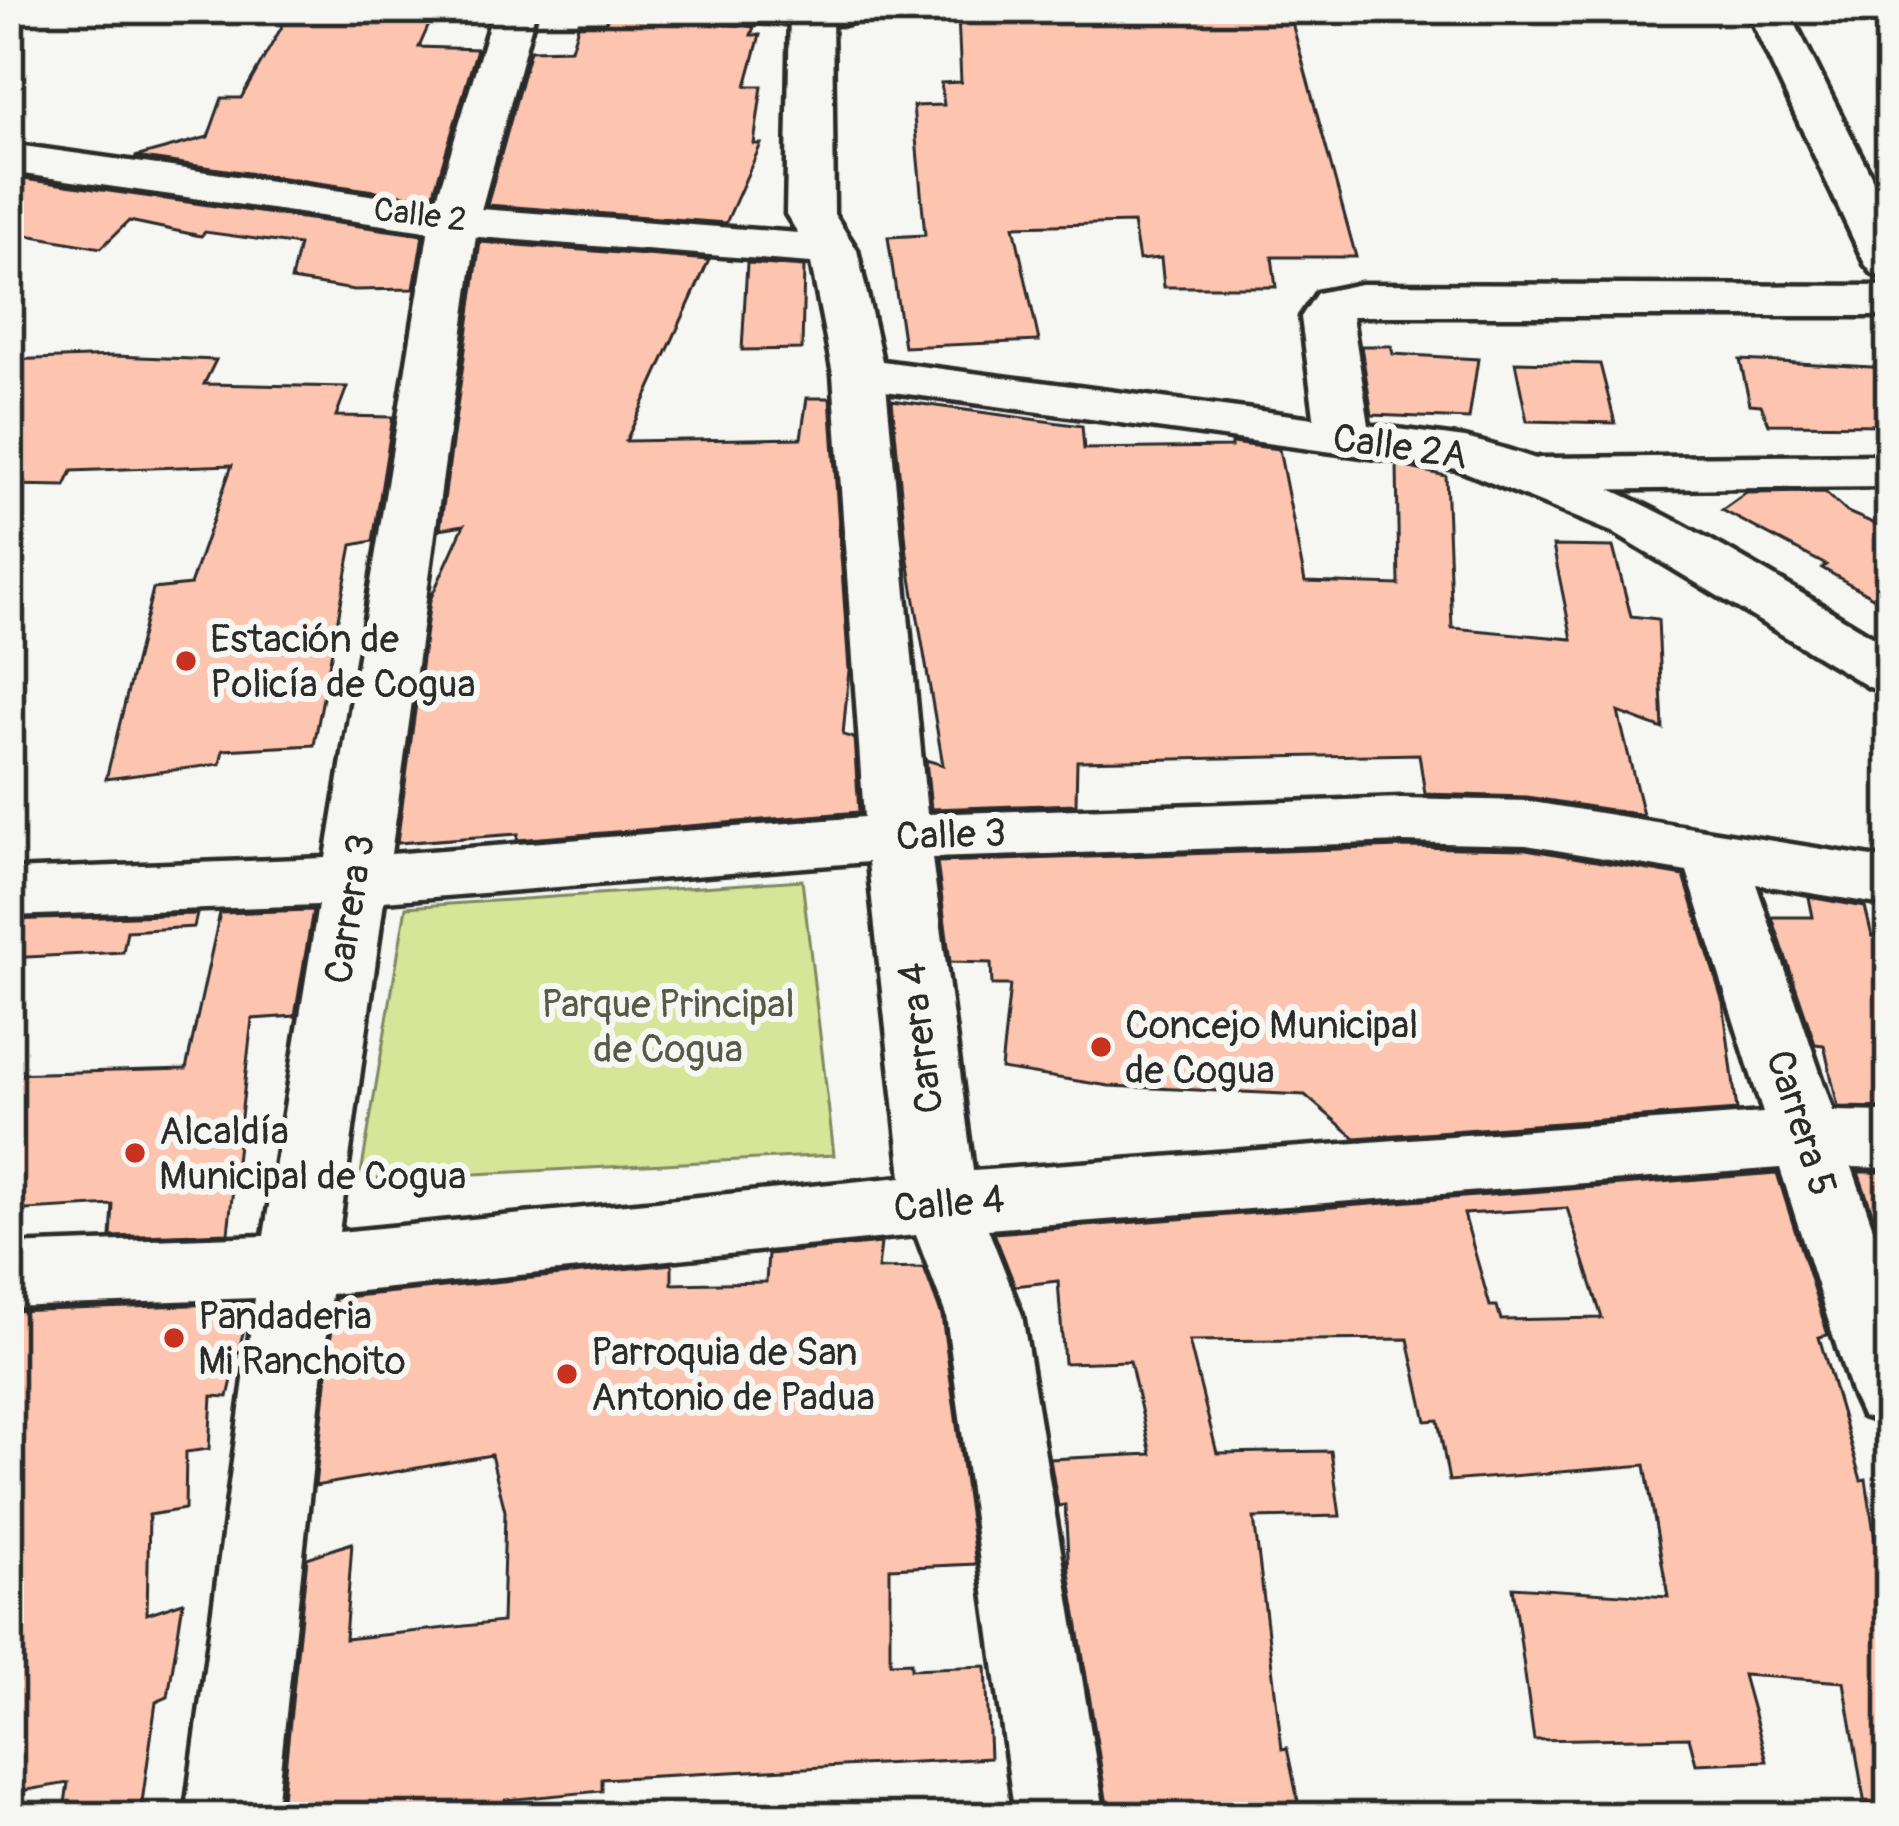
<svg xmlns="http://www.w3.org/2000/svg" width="1899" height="1826" font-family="Pangolin,sans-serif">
  <rect width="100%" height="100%" fill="#f6f6f2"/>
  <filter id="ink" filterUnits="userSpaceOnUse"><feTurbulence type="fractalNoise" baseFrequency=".00833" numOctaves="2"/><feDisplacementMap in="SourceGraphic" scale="24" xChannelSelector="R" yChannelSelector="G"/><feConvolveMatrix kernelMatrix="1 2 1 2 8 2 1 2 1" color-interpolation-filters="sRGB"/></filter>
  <g filter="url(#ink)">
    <!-- green -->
    <polygon fill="#d6e598" stroke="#808862" stroke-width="3" points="802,880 834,1155 360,1180 406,907"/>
    <!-- building -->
    <g fill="#fdc5b0" stroke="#2b2b2b" stroke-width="3" fill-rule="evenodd">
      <polygon points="292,9 436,9 419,47 477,49 432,199 135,157 208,137 222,98 241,98"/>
      <polygon points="1234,9 1289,12 1356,257 1272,257 1276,287 1164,287 1161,258 1139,260 1133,223 1014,226 1039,341 904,347 888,237 925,235 913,106 944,105 941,83 961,82 958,16"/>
      <polygon points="610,13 701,13 709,22 754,27 751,35 760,35 746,86 762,86 754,144 761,144 726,223 487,205 530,50 571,49 579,22 606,22"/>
      <polygon points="9,177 423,235 414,289 354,290 291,280 299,245 205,232 201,236 129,221 101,248 9,232"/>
      <polygon points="480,242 709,260 626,441 801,438 807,398 830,398 849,670 843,735 854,738 859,812 517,840 518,834 397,843 430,600 464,525 440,529"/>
      <polygon points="747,263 804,267 802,349 742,350"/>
      <polygon points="1361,346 1391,346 1393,354 1478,359 1469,419 1372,415"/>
      <polygon points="114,356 216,360 204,384 347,387 336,416 393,417 373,541 352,545 314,745 223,750 220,764 106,779 153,589 190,585 232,465 72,471 65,486 9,485 9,360"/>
      <polygon points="1740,360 1890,368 1890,425 1769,424 1761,405 1750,404"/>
      <polygon points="1515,362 1600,364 1615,423 1527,421"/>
      <polygon points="892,400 1082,426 1084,449 1231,447 1231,443 1279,449 1305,582 1399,585 1397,465 1446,476 1452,628 1572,639 1553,546 1613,547 1631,616 1658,619 1663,729 1618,712 1643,815 1527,797 1425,794 1419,754 1077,761 1076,804 931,809 926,760 943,765 907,554"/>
      <polygon points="1825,492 1847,512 1890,530 1890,607 1822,568 1826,565 1722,510 1746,493"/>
      <polygon points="1402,847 1526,849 1684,876 1723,1002 1737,1110 1355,1138 1305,1095 1109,1086 1001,1069 1010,985 992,985 991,963 950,962 937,862"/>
      <polygon points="1809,897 1865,907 1872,936 1890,934 1890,1108 1838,1107 1824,1045 1815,1044 1772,917 1813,917"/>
      <polygon points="313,910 295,1016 252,1019 228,1233 111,1237 113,1205 9,1211 9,1074 186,1069 220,913"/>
      <polygon points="197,914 194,927 127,931 123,952 9,958 9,920"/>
      <polygon points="1858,1172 1890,1172 1890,1263"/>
      <path d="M1777 1173 1828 1335 1819 1337 1861 1480 1866 1479 1890 1641V1803L1865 1805 1844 1682 1743 1675 1767 1761 1696 1764 1689 1737 1534 1740 1513 1587 1668 1597 1645 1465 1449 1481 1438 1420 1426 1421 1408 1339 1189 1341 1217 1453 1331 1451 1340 1516 1254 1518 1282 1749 1287 1748 1299 1806 1109 1817 1069 1572 1065 1505 1058 1506 1050 1459 1151 1454 1130 1361 1064 1363 1058 1281 1015 1286 994 1233ZM1567 1208 1602 1318 1501 1320 1497 1306H1490L1464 1214Z"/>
      <polygon points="881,1243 878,1269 924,1268 942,1316 976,1564 890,1568 890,1663 911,1662 911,1669 986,1666 990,1758 602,1779 602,1791 505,1800 504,1817 280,1817 307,1558 352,1543 345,1639 502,1622 505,1511 491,1455 315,1486 335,1298 672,1264 672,1284 766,1282 768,1254"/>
      <polygon points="250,1303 228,1397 212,1396 209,1449 186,1452 185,1509 149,1515 147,1614 183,1602 168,1697 156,1702 140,1817 63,1817 68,1783 9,1793 11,1311"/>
    </g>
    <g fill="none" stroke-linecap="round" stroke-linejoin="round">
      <!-- minor casing -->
      <g stroke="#2b2b2b" stroke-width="9">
        <g id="minor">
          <path d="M494 9H536L478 221 391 854 864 817 833 374 841 363 859 358 877 363 885 374 927 814 1402 798 1526 801 1890 860V906L1756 884 1833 1111 1890 1112V1168L1852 1167 1890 1277V1425L1862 1416 1851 1392 1780 1168 988 1229 1022 1315 1105 1817H1015L946 1315 916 1235 331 1294 275 1817H185L255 1298 9 1307V1245L264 1236 318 905 9 916V870L326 858 430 221ZM1402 842 1526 845 1687 872 1763 1113 973 1171 932 858ZM868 862 902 1177 339 1232 384 901Z"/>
          <polygon points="704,9 865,9 866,11 860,20 845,24 725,22 710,18"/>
          <polygon points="1746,9 1788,9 1890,214 1890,279 1873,274 1865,264"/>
          <polygon points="1361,284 1890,286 1890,316 1352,316 1371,438 1363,449 1344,454 1325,449 1317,438 1301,317 1317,293"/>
          <polygon points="1890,455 1890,487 1540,490 1521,486 1513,474 1521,462 1540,458"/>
        </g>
      </g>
      <!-- tertiary casing -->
      <g stroke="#2b2b2b" stroke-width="9">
        <path id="tertiary" d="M790 9H832L834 214 857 250 882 361 1465 438C1621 476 1754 565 1890 647V693L1869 687 1612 532 1458 469 841 385 833 374 811 263 454 235 9 172V144L454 207 798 233 786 214Z"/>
      </g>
      <!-- minor -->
      <use href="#minor" fill="#f6f6f2" fill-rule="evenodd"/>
      <!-- tertiary -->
      <use href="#tertiary" fill="#f6f6f2" fill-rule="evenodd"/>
    </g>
  </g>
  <!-- markers -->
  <g fill="#c8321e" stroke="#f6f6f2" stroke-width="4.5">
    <circle cx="186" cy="661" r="12"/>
    <circle cx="1101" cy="1047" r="12"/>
    <circle cx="135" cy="1153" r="12"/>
    <circle cx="174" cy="1338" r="12"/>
    <circle cx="567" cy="1374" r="12"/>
  </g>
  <g text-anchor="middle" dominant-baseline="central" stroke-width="12" stroke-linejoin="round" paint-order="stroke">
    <!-- far-street labels -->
    <g font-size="33" fill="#2b2b2b" stroke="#f6f6f2">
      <text transform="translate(420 215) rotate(7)">Calle 2</text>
    </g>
    <!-- street labels -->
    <g font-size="39" fill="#2b2b2b" stroke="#f6f6f2">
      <text transform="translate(1400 447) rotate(8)">Calle 2A</text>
      <text transform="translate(951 835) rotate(-2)">Calle 3</text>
      <text transform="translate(350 909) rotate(-81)">Carrera 3</text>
      <text transform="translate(921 1038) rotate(-97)">Carrera 4</text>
      <text transform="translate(1801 1123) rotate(72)">Carrera 5</text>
      <text transform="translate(949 1204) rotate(-5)">Calle 4</text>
    </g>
    <!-- poi labels -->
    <g font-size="39" fill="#2b2b2b" stroke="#f6f6f2" text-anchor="start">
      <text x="210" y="639">Estación de<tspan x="210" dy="45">Policía de Cogua</tspan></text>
      <text x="1125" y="1025">Concejo Municipal<tspan x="1125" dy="45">de Cogua</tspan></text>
      <text x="159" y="1131">Alcaldía<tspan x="159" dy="45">Municipal de Cogua</tspan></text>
      <text x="198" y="1316">Pandaderia<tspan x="198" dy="45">Mi Ranchoito</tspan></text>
      <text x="591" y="1352">Parroquia de San<tspan x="591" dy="45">Antonio de Padua</tspan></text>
    </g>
    <!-- park labels -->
    <g font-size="39" fill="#565a46" stroke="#f6f6f2">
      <text x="668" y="1004">Parque Principal<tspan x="668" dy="45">de Cogua</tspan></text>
    </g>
  </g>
  <!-- margin -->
  <rect width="1899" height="1826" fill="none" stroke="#f6f6f2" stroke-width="48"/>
  <rect x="24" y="24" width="1851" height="1778" fill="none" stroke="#2b2b2b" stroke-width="4.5" filter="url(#ink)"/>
</svg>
